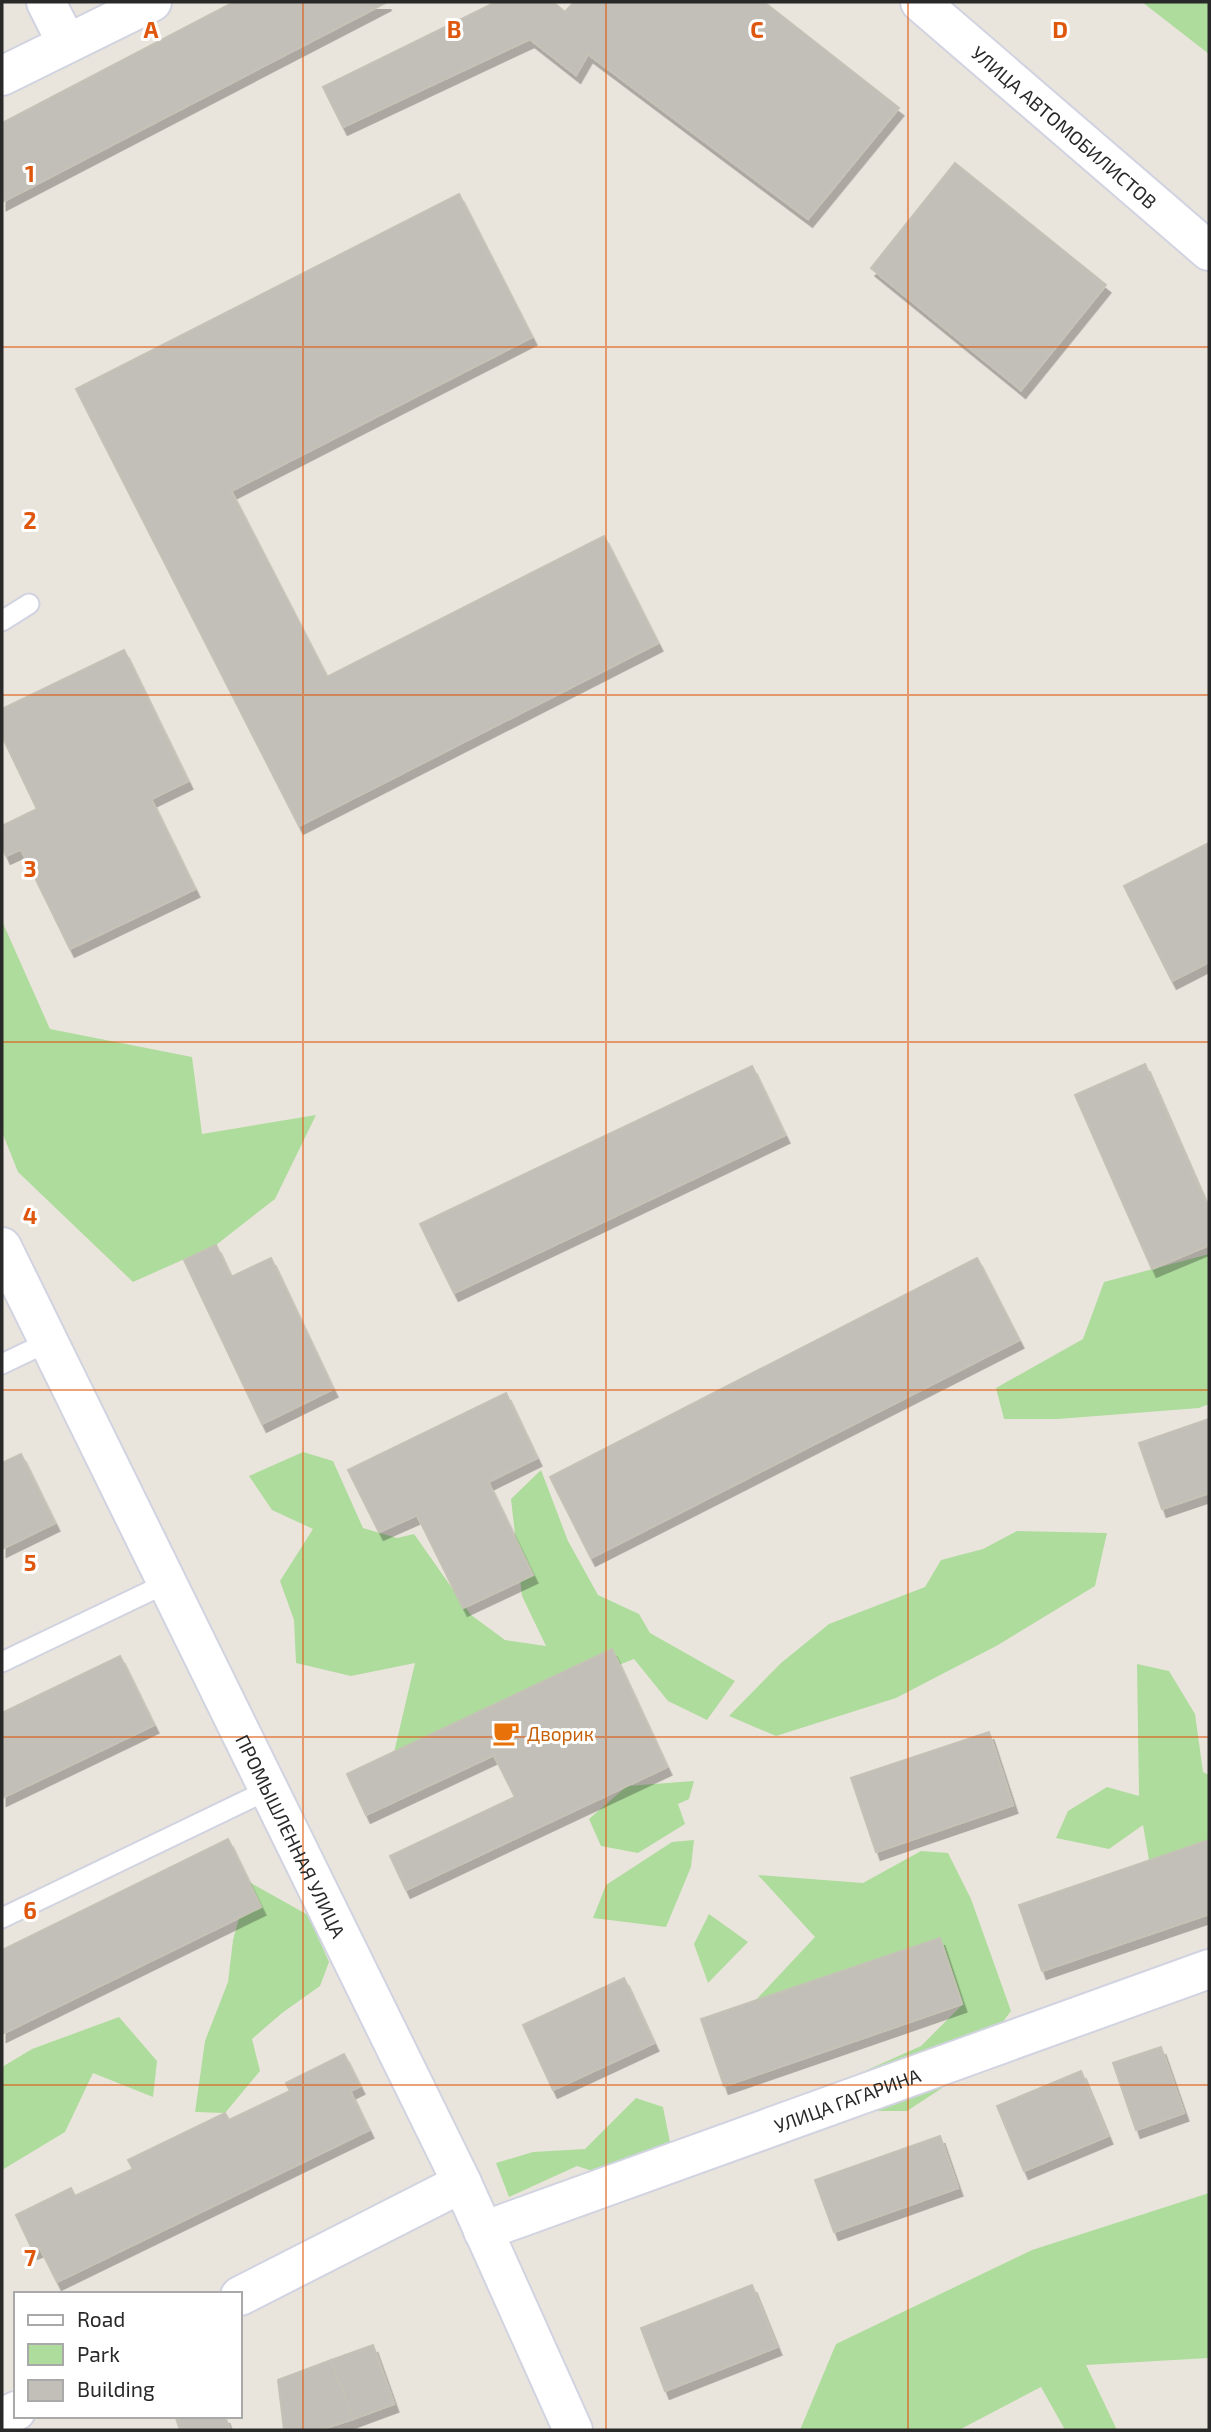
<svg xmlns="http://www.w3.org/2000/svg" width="1211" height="2432" font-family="'Exo 2',sans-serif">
  <defs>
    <filter id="shadow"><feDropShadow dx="4.5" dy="8" stdDeviation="0" flood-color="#0004"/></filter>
  </defs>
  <rect width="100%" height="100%" fill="#eae5dc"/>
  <!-- green -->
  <g fill="#aedc9d">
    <polygon points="1142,2 1209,2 1209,54"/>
    <polygon points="2,921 50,1029 192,1057 202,1134 316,1115 275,1199 216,1245 133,1282 18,1172 2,1132"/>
    <polygon points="1209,1254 1209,1404 1199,1408 1058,1419 1004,1419 996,1388 1083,1339 1104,1282"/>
    <polygon points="303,1452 333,1461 363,1528 397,1538 414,1534 471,1615 505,1640 546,1646 522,1596 511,1499 541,1470 568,1541 598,1595 639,1614 650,1633 735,1681 707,1720 668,1701 634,1659 565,1686 388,1778 415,1663 351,1676 296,1663 294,1620 280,1581 313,1529 272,1510 249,1476"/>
    <polygon points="1017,1531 1107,1533 1095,1586 998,1645 896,1698 776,1736 729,1716 781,1663 829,1624 925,1587 941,1560 983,1549"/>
    <polygon points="1137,1664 1169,1671 1195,1714 1203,1772 1209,1775 1209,1840 1149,1860 1143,1825 1109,1849 1056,1838 1068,1811 1107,1787 1139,1796"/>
    <polygon points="694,1781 689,1799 678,1804 685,1824 638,1853 601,1846 589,1819 627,1786"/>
    <polygon points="694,1840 691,1867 666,1927 593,1918 606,1885 672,1842"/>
    <polygon points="921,1851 948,1853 971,1899 1011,2011 965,2073 907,2111 819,2111 847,2079 921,2046 962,2005 950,1967 909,1948 754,2002 815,1937 758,1875 863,1883"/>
    <polygon points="249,1882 308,1915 329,1962 320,1986 282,2013 252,2039 260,2071 225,2113 195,2112 205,2041 228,1982 233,1940"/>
    <polygon points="709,1914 748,1942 708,1983 694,1944"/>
    <polygon points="119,2017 157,2061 153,2097 93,2073 65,2132 2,2170 2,2067 32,2049"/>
    <polygon points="636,2098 663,2107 671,2147 623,2181 577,2166 509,2197 496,2163 533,2152 585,2149"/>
    <polygon points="1209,2193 1209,2358 1086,2365 1117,2430 1065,2430 1041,2387 959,2430 800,2430 836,2344 1032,2250"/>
  </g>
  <!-- building -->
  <g fill="#c2bfb8" stroke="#c5c1b6" stroke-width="2" filter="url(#shadow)">
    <polygon points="234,2 387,2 2,202 2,123"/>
    <polygon points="496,2 553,2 565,12 574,2 764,2 899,108 808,219 588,54 576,75 530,39 343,127 323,87"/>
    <polygon points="955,163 1106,285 1021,390 871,268"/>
    <polygon points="459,194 532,337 231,491 327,677 604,536 658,643 299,826 76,389"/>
    <polygon points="124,650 188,781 151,799 195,889 70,949 21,849 6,856 2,847 2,826 37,809 2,736 2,709"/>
    <polygon points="1209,843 1209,962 1172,981 1124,886"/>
    <polygon points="1145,1064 1209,1210 1209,1245 1152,1269 1075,1095"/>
    <polygon points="752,1066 785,1135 454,1293 420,1224"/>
    <polygon points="216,1245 231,1277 271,1258 333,1389 262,1424 184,1260"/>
    <polygon points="977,1258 1019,1340 591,1558 550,1477"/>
    <polygon points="506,1393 537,1458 488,1482 533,1575 463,1608 417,1515 379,1532 348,1470"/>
    <polygon points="1209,1419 1209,1493 1162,1509 1139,1443"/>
    <polygon points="21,1454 55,1523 2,1549 2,1463"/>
    <polygon points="612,1649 667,1767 406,1890 390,1856 515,1797 494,1755 366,1815 347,1774"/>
    <polygon points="120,1656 154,1725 2,1798 2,1713"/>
    <polygon points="989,1732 1013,1805 876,1852 851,1778"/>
    <polygon points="228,1839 261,1907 2,2034 2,1950"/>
    <polygon points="1209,1840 1209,1914 1042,1971 1019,1905"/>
    <polygon points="940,1938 962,2004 724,2086 701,2019"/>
    <polygon points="624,1978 654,2043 553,2090 523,2025"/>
    <polygon points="1161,2047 1184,2113 1136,2130 1113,2063"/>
    <polygon points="344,2054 360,2086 350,2091 369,2130 57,2282 40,2248 33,2251 16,2215 71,2188 75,2196 133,2169 128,2160 225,2113 229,2120 290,2091 286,2083"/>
    <polygon points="1081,2071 1108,2136 1024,2171 997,2106"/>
    <polygon points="940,2136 958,2188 834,2232 815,2180"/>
    <polygon points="752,2285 777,2347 665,2391 641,2328"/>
    <polygon points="373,2345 394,2404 353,2419 331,2360"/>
    <polygon points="331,2360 353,2419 319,2430 284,2430 278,2380"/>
    <polygon points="181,2416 225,2416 230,2430 180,2430 176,2418"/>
  </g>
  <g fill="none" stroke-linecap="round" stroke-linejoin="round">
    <!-- service casing -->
    <g stroke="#d1d3e1" stroke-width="23">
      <g id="service">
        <polyline points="2,621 29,604"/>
        <polyline points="2,1364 48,1342"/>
        <polyline points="2,1662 167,1583"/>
        <polyline points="2,1918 268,1790"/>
      </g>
    </g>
    <!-- minor casing -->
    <g stroke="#d1d3e1" stroke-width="42">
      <g id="minor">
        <polyline points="46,2 66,42"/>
        <path id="s1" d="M920 2 1209 251"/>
        <polyline points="2,76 152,2"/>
        <path id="s2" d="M2 1247 462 2183 573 2430"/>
        <path id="s3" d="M483 2231 1209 1969"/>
        <polyline points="240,2296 462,2183"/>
        <polyline points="2,2418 16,2411"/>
      </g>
    </g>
    <!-- service -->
    <use href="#service" stroke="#fff" stroke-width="19"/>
    <!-- minor -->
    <use href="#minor" stroke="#fff" stroke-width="38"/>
  </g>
  <!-- grid -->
  <path fill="none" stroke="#de570d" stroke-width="2" stroke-opacity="0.55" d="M303 2V2430M606 2V2430M908 2V2430M2 347H1209M2 695H1209M2 1042H1209M2 1390H1209M2 1737H1209M2 2085H1209"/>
  <!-- icons -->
  <defs>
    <g id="cafe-bare" transform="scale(2.1)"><path d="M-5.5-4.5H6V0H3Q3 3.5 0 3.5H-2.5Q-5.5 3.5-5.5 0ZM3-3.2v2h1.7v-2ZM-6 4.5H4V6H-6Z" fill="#e8710a" stroke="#fff" stroke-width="2.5" paint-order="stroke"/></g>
  </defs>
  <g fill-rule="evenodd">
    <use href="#cafe-bare" x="506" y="1733"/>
  </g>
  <g text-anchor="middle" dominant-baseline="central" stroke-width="6" stroke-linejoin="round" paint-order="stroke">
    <!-- street labels -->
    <g font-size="19" fill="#292929" stroke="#fff">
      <text stroke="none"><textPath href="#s1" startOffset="191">УЛИЦА АВТОМОБИЛИСТОВ</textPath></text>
      <text stroke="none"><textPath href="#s2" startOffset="656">ПРОМЫШЛЕННАЯ УЛИЦА</textPath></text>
      <text stroke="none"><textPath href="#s3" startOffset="387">УЛИЦА ГАГАРИНА</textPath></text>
    </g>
    <!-- food labels -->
    <g font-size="19" fill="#c56008" stroke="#fff" text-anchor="start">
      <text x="527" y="1733">Дворик</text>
    </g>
  </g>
  <g font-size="23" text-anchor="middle" font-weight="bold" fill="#de570d" stroke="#fff" stroke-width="6" stroke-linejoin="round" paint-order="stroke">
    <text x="151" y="38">A</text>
    <text x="454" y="38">B</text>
    <text x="757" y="38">C</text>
    <text x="1060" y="38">D</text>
    <text x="30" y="182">1</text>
    <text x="30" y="529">2</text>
    <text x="30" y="877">3</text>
    <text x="30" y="1224">4</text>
    <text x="30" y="1571">5</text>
    <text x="30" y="1919">6</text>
    <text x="30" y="2266">7</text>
  </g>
  <!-- border -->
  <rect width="1211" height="2432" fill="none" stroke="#292929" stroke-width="7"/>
  <!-- legend -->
  <rect x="14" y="2292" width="228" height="126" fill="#ffffff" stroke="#a9a9a9" stroke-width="2"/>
  <rect x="28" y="2315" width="35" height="10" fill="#ffffff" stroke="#a9a9a9" stroke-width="2"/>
  <text x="77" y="2327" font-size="21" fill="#292929">Road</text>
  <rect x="28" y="2344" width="35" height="21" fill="#aedc9d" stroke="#a9a9a9" stroke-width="2"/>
  <text x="77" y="2362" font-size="21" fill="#292929">Park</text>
  <rect x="28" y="2380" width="35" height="21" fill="#c2bfb8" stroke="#a9a9a9" stroke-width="2"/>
  <text x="77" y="2397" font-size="21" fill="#292929">Building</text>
</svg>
